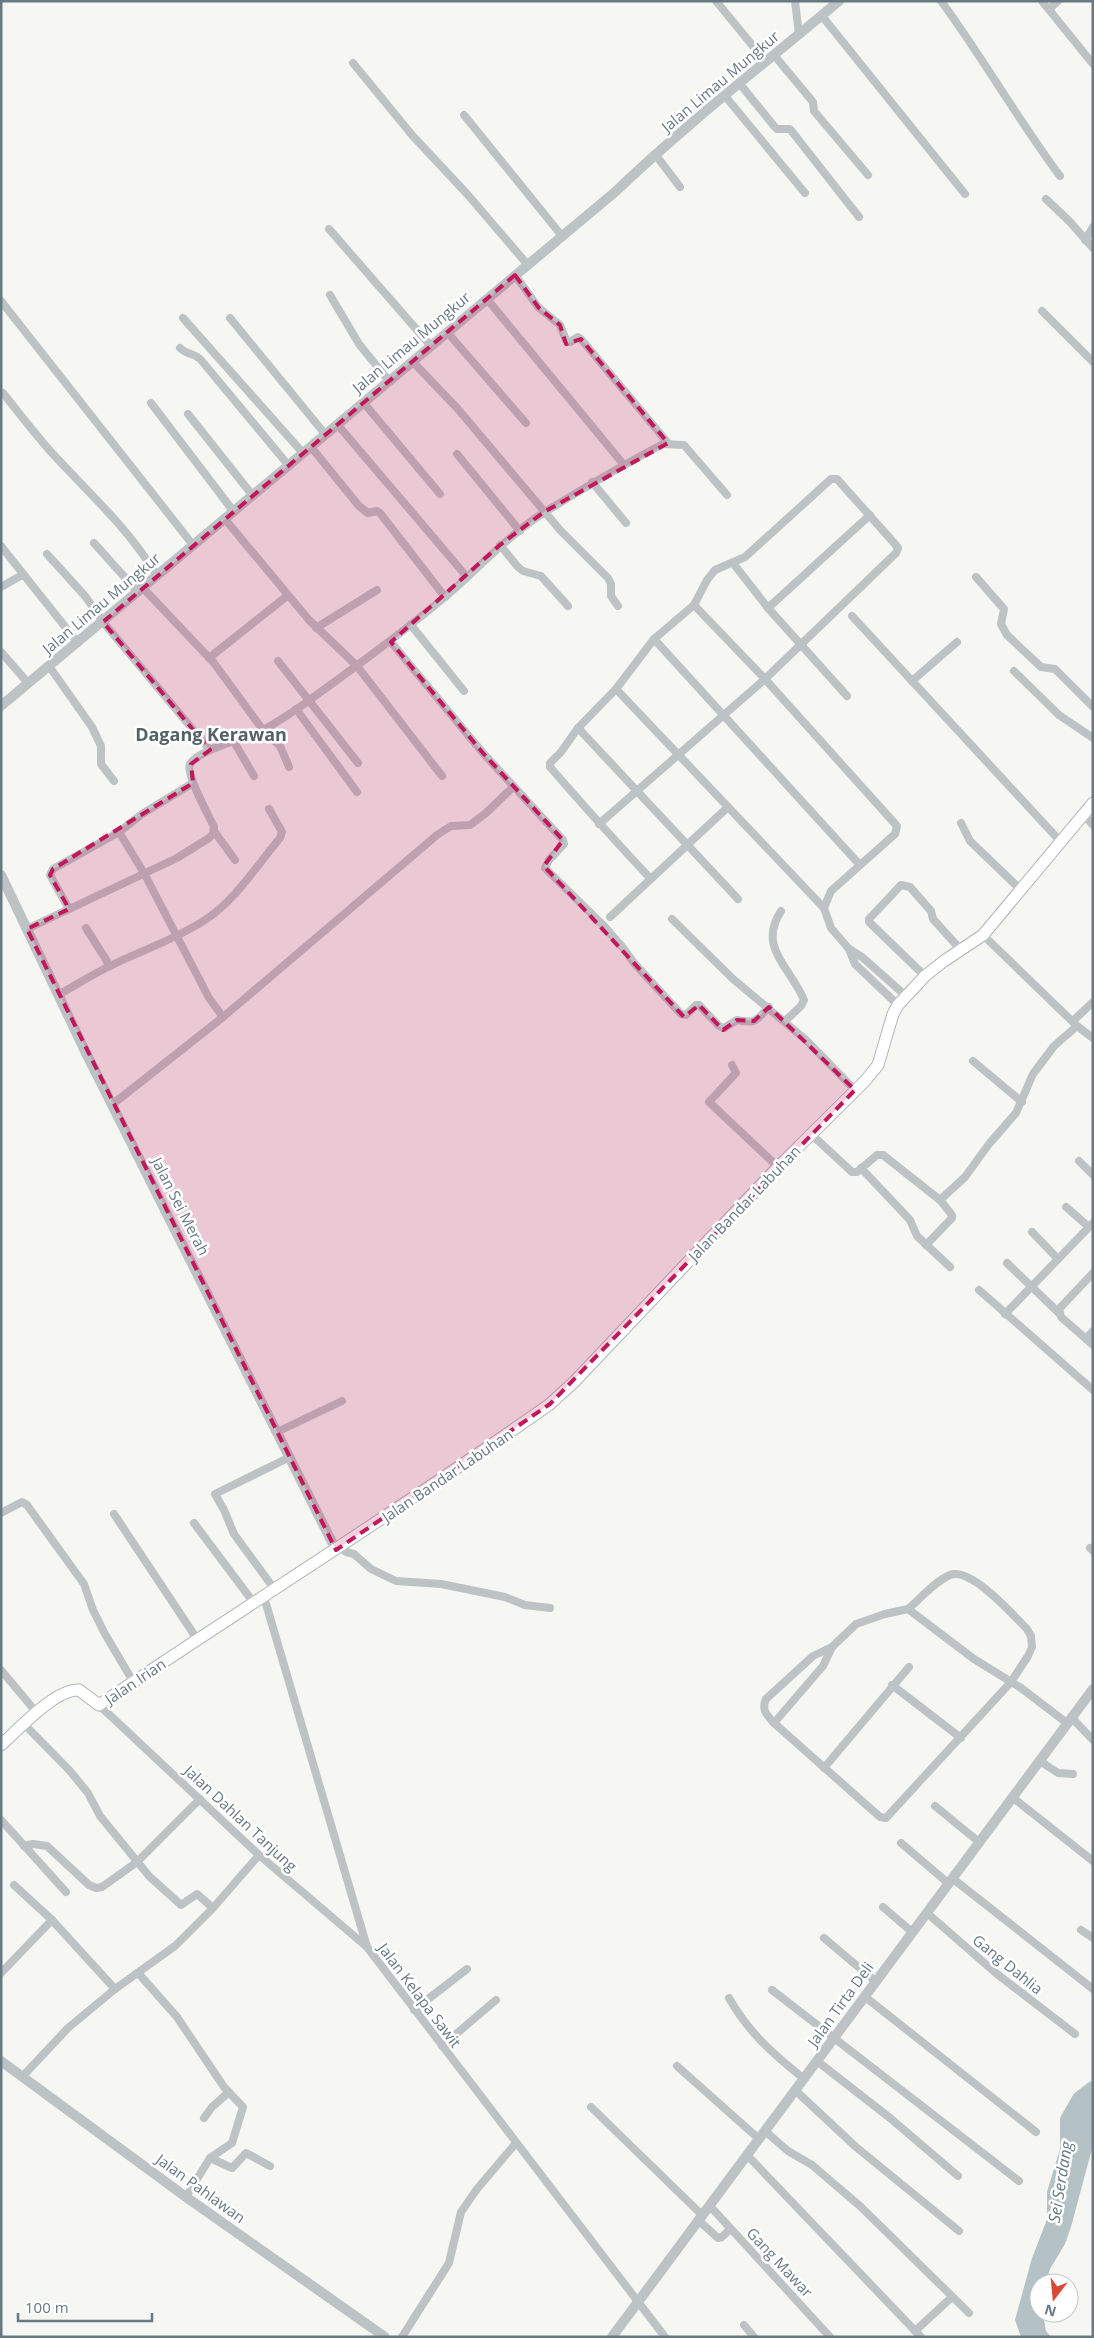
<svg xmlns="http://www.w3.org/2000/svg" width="1094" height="2338" font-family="'Open Sans',sans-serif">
  <rect width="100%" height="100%" fill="#f6f6f3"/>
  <!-- water -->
  <polygon fill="#b5c2c5" points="1093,2094 1093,2145 1071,2227 1065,2244 1050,2269 1046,2283 1039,2283 1039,2313 1043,2313 1046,2331 1051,2337 1021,2337 1015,2320 1032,2258 1053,2204 1067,2183 1062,2148 1074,2118"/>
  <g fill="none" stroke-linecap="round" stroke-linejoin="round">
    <!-- river -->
    <polyline stroke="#b5c2c5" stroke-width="16" points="1055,2222 1055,2193 1068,2150 1068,2120 1080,2099 1093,2089"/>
    <!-- secondary casing -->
    <g stroke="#afb6b9" stroke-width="13">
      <path id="secondary" d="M1 1745C19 1729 55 1689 79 1690L99 1705C249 1604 403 1508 550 1404L575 1381 778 1167 865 1081 878 1065 893 1014 898 1005 925 976 944 961 983 935 1093 803"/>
    </g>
    <!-- minor -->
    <g stroke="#bdc2c4" stroke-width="8">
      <polyline points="716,1 766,62"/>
      <polyline points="795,1 799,35"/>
      <path d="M941 1C983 58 1018 120 1060 176"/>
      <polyline points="1042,1 1093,64"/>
      <polyline points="1049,9 1058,1"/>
      <polyline points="822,16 965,194"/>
      <polyline points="774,55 813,102 814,111 868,175"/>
      <polyline points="353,63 412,135 468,195 527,264"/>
      <polyline points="740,84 774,126 777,129 790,129 859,217"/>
      <polyline points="725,96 805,193"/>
      <polyline points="464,115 562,236"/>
      <polyline points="655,154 680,187"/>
      <polyline points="1046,199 1070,222 1093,248"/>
      <polyline points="329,229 431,346"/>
      <polyline points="1085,240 1093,227"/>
      <polyline points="515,275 538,307 560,325 566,340 570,342 578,337 581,339 668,443"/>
      <polyline points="330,295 359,344 389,381"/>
      <polyline points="487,299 624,465"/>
      <polyline points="1,301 193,545"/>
      <polyline points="1042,311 1093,362"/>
      <polyline points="183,318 303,453"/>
      <polyline points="230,318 325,434"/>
      <polyline points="447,332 526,423"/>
      <path d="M180 348C187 355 195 353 201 360L289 466"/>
      <polyline points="413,362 457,408 560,530 608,578 611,584 611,596 618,606"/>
      <path d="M3 393C19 413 35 434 52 453 88 492 130 530 157 576"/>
      <polyline points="363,402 440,494"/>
      <polyline points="151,403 234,512"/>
      <polyline points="188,414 253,496"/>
      <polyline points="337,424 467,577"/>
      <polyline points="311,447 359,506 368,513 377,511 380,513 445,597"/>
      <polyline points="457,454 520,531"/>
      <polyline points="592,482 626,523"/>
      <polyline points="224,518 309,620 357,666 442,776"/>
      <polyline points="94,543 138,592"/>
      <polyline points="500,545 518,567 523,571 541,576 568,606"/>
      <polyline points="1,546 78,643"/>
      <polyline points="47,554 85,596 103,622 210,750"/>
      <polyline points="733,563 768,608 847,696"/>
      <polyline points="976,577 1004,609 1001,624 1007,635 1041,667 1055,669 1093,707"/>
      <polyline points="1,587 22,575"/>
      <polyline points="143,588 214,663 263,730 280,746 289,767"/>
      <polyline points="694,605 765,679 897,826 895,834 831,891 824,908 831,928 849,949 855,964 898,1005"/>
      <polyline points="768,608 870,515"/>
      <polyline points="852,616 1060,841"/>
      <polyline points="411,625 464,691"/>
      <polyline points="316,628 377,590"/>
      <polyline points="654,639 859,864"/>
      <path d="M391 642 483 753 563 840 564 844 549 860 545 868 603 925 624 949 634 963 681 1014 686 1015 696 1005H699L719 1026 724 1028 737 1020C757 1024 755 1021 769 1007"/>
      <polyline points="1,652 28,683"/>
      <polyline points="209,658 287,596"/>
      <polyline points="278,661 358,763"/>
      <polyline points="49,666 92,727 101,746 101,764 114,781"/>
      <polyline points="1014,671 1059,715 1093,738"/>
      <polyline points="912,681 957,642"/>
      <polyline points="616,689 824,908"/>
      <polyline points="296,709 357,792"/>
      <polyline points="578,728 738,899"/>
      <polyline points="234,742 254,776"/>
      <polyline points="1084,815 1093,825"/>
      <polyline points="961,823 970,841 1020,889"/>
      <path d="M599 824 765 679 896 553 898 548 895 544 837 479H831L745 557 715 570 707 580 694 605 654 639 616 689 578 728 561 752 550 763V767C583 805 616 842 650 878"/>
      <polyline points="214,831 235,860"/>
      <polyline points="119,832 144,873 209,998 223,1017"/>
      <polyline points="69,909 50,875 53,869 119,832 142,814 193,783"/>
      <path d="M781 911C757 948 791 968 804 1000L801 1006 785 1021"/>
      <polyline points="610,917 728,807"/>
      <polyline points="672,919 733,979 806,1040 855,1090"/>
      <polyline points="86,928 110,966"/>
      <path d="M27 929 177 858 209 838 213 834 214 827C209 816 185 773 190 764 200 749 244 739 261 731 273 725 286 716 297 709 347 673 397 637 445 597 478 569 508 535 545 512 584 488 623 465 663 444L684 445 727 495"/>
      <polyline points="849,949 862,957 906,996"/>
      <polyline points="925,976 869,922 869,919 901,885 910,887 931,911 933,919 961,950"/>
      <path d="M58 995C76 985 93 974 112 965 143 950 176 939 205 920 236 900 257 865 280 838L282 832 269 809"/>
      <polyline points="1073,1021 1093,1002"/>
      <polyline points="1077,1026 1093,1038"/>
      <polyline points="973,1061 1022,1102"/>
      <polyline points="732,1065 736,1073 709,1102 778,1167"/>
      <polyline points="113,1104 223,1017 437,835 451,826 470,825 486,813 513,787"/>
      <polyline points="811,1134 852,1172 857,1172 877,1155 883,1155 940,1200 965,1177 989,1144 1016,1113 1033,1074 1054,1046 1077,1026 983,935"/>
      <polyline points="1079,1161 1093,1175"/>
      <polyline points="861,1168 910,1220 917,1236 950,1267"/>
      <polyline points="1066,1207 1089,1227"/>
      <polyline points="1032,1232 1058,1259"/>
      <polyline points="926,1245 952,1218 952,1215 940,1200"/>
      <polyline points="1007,1263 1059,1313"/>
      <polyline points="1093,1273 1059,1309 1061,1317 1093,1345"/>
      <polyline points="979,1290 1093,1390"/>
      <polyline points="1005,1314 1093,1223"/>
      <polyline points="1086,1339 1093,1331"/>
      <polyline points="277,1432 342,1401"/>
      <polyline points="1,1513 22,1502 27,1505 84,1584 93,1610 105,1634 134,1683"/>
      <polyline points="114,1514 197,1639"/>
      <polyline points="194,1523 254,1603"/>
      <polyline points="340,1547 346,1552 354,1554 371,1569 396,1581 441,1584 505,1597 525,1605 550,1608"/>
      <polyline points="1090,1548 1093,1551"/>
      <polyline points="275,1590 234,1534 224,1510 215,1494 290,1457"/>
      <polyline points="264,1597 367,1947 665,2337"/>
      <path d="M908 1609C921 1598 934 1582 950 1575 971 1567 1012 1614 1027 1629L1031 1636 1032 1647 1028 1656 1011 1682 886 1818 880 1817 774 1723 823 1666 832 1647 856 1624 885 1614 908 1609 974 1659 1021 1688 1067 1723"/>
      <polyline points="1,1670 37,1713"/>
      <polyline points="892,1685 961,1738"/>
      <polyline points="99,1705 259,1855 367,1947"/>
      <polyline points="1071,1717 1093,1740"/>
      <path d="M774 1723C767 1715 761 1710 766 1699L813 1656 832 1647"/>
      <polyline points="24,1724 70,1771 88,1793 100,1816 149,1876 181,1905 197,1894 213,1908"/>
      <polyline points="1040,1761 1058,1773 1073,1774"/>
      <polyline points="824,1768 909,1667"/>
      <polyline points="1012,1797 1093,1861"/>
      <polyline points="935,1806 979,1842"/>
      <polyline points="1,1820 66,1892"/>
      <polyline points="901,1843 948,1883"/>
      <polyline points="24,1846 33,1844 47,1846 89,1885 96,1888 102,1887 137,1862 200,1799"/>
      <polyline points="952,1878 1093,1989"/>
      <polyline points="14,1885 52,1920 115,1989"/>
      <polyline points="883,1907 912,1932"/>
      <polyline points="927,1913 997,1974 1075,2034"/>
      <polyline points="1081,1930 1093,1938"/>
      <polyline points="824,1938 875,1981"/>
      <polyline points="1,1973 52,1920"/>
      <polyline points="139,1974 177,2017 224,2087 243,2107 232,2143 210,2158 186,2197"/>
      <polyline points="772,1990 1019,2181"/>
      <polyline points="864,1996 1036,2132"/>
      <path d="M729 1998C749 2033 772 2053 803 2078"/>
      <polyline points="414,2010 467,1969"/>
      <polyline points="442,2046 496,2000"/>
      <polyline points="817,2061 890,2118 958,2176"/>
      <polyline points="677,2066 759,2139"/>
      <polyline points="22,2077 68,2028 115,1989 175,1946 213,1908 259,1855"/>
      <polyline points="795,2090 856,2147 959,2231"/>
      <polyline points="591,2107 702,2215"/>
      <polyline points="204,2118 212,2107 229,2092"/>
      <polyline points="765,2131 788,2151 812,2165 860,2206 969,2313"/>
      <polyline points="747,2155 921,2337"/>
      <polyline points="210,2158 232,2168 246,2153 270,2166"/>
      <polyline points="710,2206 830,2337"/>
      <polyline points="698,2220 718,2238 722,2237 730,2229"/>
      <polyline points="744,2325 754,2337"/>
      <polyline points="915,2331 952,2297"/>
      <polyline points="402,2337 449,2263 461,2212 477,2189 516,2143"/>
    </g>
    <!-- tertiary -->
    <g stroke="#bdc2c4" stroke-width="10">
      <path d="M1 706 615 192C686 124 764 64 839 1"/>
      <polyline points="1,875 86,1053 336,1550"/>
      <polyline points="1,2061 186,2197 385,2337"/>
      <polyline points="612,2337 1093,1689"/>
    </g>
    <!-- secondary -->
    <use href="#secondary" stroke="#fff" stroke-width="11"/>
  </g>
  <!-- marked area -->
  <path fill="#c2185b" fill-opacity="0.2" stroke="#c2185b" stroke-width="4" stroke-dasharray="10 6" stroke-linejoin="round" d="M515 275 539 308 560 325 566 344 581 339 668 443 544 512 500 545 391 642 483 753 563 840 544 866 684 1017 699 1005 723 1030 737 1020 754 1021 769 1007 855 1090 550 1404 336 1550 27 929 69 909 50 875 53 869 193 783 191 764 210 750 103 622Z"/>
  <g text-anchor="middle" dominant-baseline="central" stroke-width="5" stroke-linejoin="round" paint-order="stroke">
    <!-- street labels -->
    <g font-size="15" fill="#677982" stroke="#fff">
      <text transform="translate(720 81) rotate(-40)">Jalan Limau Mungkur</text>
      <text transform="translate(411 342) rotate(-40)">Jalan Limau Mungkur</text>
      <text transform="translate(101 603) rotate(-40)">Jalan Limau Mungkur</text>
      <text transform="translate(744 1203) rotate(-46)">Jalan Bandar Labuhan</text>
      <text transform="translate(181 1206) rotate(63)">Jalan Sei Merah</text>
      <text transform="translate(447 1475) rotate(-34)">Jalan Bandar Labuhan</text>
      <text transform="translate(135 1681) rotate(-34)">Jalan Irian</text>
      <text transform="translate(241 1818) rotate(43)">Jalan Dahlan Tanjung</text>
      <text transform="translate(1008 1964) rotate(39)">Gang Dahlia</text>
      <text transform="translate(420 1995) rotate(53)">Jalan Kelapa Sawit</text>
      <text transform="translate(840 2004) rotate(-54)">Jalan Tirta Deli</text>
      <text transform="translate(201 2188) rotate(36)">Jalan Pahlawan</text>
      <text transform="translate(780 2262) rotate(47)">Gang Mawar</text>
    </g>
    <!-- water labels -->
    <g font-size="16" font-style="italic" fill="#637a7f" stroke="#fff">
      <text transform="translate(1060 2182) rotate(-81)">Sei Serdang</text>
    </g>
    <!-- quarter labels -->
    <g font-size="18" font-weight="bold" fill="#546168" stroke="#fff">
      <text x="211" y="734">Dagang Kerawan</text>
    </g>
  </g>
  <!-- border -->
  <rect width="1094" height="2338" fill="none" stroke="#677982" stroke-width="5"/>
  <!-- north arrow -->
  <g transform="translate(1054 2298) rotate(196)"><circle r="24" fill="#ffffff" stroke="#c2c9cd"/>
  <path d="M0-4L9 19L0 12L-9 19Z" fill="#d94830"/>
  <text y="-8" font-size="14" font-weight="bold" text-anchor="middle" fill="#677982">N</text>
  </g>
  <!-- scale -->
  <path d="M18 2313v8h134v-8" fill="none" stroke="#677982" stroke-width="2.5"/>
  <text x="25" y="2313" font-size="15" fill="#677982" stroke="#ffffff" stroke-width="4" paint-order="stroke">100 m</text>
</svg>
